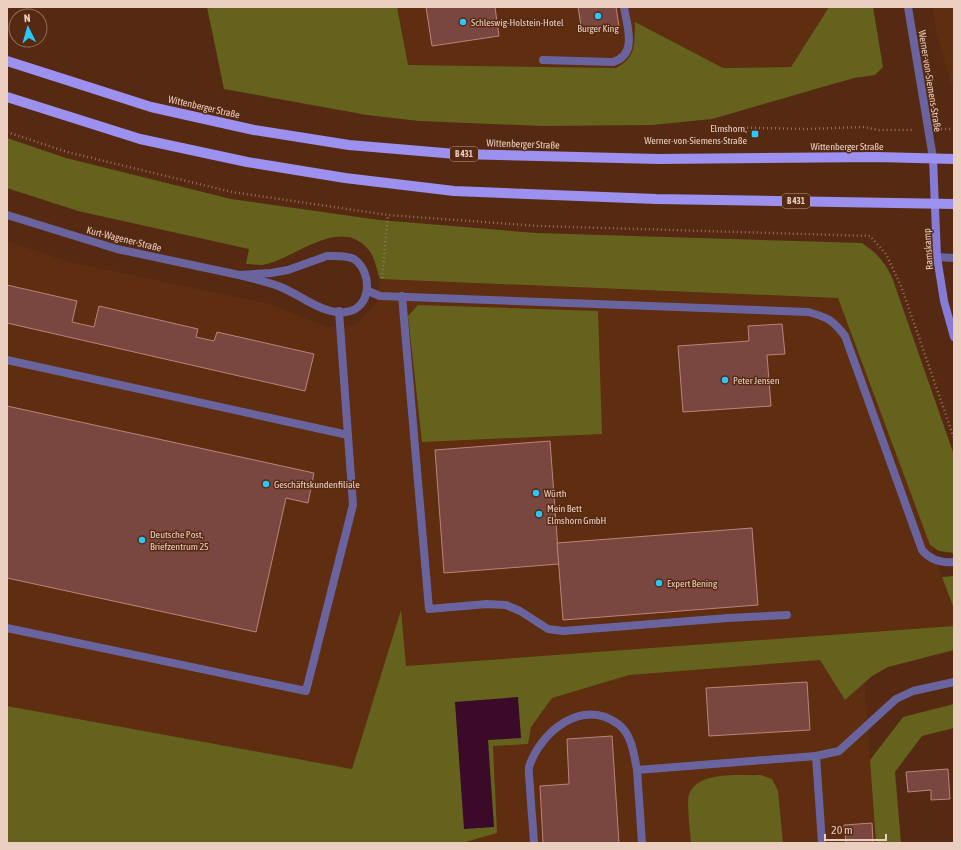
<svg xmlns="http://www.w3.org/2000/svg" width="961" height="850" font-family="'Asap Condensed',sans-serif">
  <rect width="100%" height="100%" fill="#562a12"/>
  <!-- built -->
  <g fill="#5f2d10">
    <polygon points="397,7 829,7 792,67 723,68 635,23 634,46 631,56 625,63 616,68 408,65"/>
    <polygon points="932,7 954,7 954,84 951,84 936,31"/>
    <polygon points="7,241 69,262 270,304 327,327 355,325 376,304 380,279 838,298 954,609 954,626 861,633 876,843 419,843 401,611 352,769 7,706"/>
  </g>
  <!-- green -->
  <g fill="#64621c">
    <path d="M207 7H397L408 65 616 68C637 57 634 44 635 22L723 68 791 67 829 7H873L883 67 875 75 854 78 712 119 652 125 543 126 419 121 367 115 224 89Z"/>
    <path d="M7 138 66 158 231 199 379 220 536 233 862 243C877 253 886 263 893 280L954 455V553L939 551 930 545 838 298 380 279C377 271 375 260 371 253 342 212 295 260 262 265 257 265 251 264 246 264L249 249 78 211 7 188Z"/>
    <polygon points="418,305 598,311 602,434 422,442 408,316"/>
    <polygon points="954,576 954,609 942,577"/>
    <polygon points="401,610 406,666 954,626 954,650 888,667 872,676 845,700 820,660 629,675 552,698 531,727 528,744 493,746 497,833 462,843 7,843 7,706 352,769"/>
    <polygon points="954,704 954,728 922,736 895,772 901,843 876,843 870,760 903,717"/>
    <path d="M761 775 772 779 778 791 783 843H691C690 830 688 816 688 802 688 770 738 776 761 775Z"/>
  </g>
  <!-- water -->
  <polygon fill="#3b0a28" points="518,697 521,738 488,740 494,827 464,829 455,702"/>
  <!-- building -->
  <g fill="#7a4640" stroke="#bd837b">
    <polygon points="426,7 495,7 499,36 432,46"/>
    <polygon points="578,7 616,7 619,26 582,32"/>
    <polygon points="7,285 77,301 72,322 94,327 99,306 198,329 196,337 214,341 217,332 314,354 305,391 7,323"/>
    <polygon points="782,324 785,354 767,355 771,406 683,412 678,346 749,341 748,326"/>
    <polygon points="7,406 314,473 308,503 286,498 256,632 7,578"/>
    <polygon points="550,441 559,564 444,573 435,450"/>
    <polygon points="752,528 758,605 563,620 557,543"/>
    <polygon points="807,682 810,730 709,736 706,688"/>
    <polygon points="612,736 619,843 543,843 540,786 569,784 567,739"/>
    <polygon points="948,769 950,799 931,800 931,790 908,792 906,772"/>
    <polygon points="872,823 873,843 846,843 844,825"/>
  </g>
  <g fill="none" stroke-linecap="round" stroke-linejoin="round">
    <!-- path -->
    <g stroke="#97725f" stroke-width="2.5" stroke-dasharray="1 3" stroke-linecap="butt">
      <polyline points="715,127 806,129 864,127 878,130 914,130"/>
      <polyline points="941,129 954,129"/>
      <polyline points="7,132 67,152 232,192 388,215 538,226 870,236 886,254 901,286 954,438"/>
      <polyline points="382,278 388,215"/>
    </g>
    <!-- lane -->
    <g stroke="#6a649e" stroke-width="8">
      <path d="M543 60 613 62C638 54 627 27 624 7"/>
      <polyline points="937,257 954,258"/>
      <path d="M368 291 380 296 808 312C827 317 833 320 845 336L922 550C930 560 941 563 954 562"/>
      <polyline points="402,296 429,609 487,604 506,605 520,611 548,629 563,631 728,618 787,615"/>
      <polyline points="7,360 348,435"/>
      <polyline points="7,628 306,691 353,505 339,311"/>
      <polyline points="816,756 822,843"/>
      <path d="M534 843C533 825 531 807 530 788 530 782 528 773 529 767 540 732 583 697 618 724 632 734 634 755 637 770"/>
      <polyline points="642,843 637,770 816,756 839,751 896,699 913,691 954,682"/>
    </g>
    <!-- street -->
    <g stroke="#6a649e" stroke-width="8">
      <polyline points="908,7 933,158"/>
      <polyline points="7,215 117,249 239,275"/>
      <path d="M327 256C335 256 347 255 354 259 373 272 372 309 346 312 324 315 302 296 283 288 270 282 253 279 239 275L271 273 288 270Z"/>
    </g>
    <!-- secondary -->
    <polyline stroke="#867bd7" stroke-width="8" points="933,158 937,257 944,301 954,337"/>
    <!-- primary -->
    <g stroke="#9c91ef" stroke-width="10">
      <polyline points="7,61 151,107 254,130 349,145 456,154 658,159 877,157 954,159"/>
      <polyline points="7,97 140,139 247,162 345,178 454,191 656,199 954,204"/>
    </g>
  </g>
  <!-- markers -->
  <g fill="#28c8ff" stroke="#562a12" stroke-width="1.5">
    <circle cx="598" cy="16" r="4"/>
    <circle cx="463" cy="22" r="4"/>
    <rect x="751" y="130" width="8" height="8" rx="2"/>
    <circle cx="725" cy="380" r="4"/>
    <circle cx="266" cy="484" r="4"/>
    <circle cx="536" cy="493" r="4"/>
    <circle cx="539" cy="514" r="4"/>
    <circle cx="142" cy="540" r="4"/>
    <circle cx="659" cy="583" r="4"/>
  </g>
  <g text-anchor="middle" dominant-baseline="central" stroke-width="3" stroke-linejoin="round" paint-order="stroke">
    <!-- shield labels -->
    <g fill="#562a12" stroke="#be9d8c" stroke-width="1">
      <rect x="450" y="147" width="28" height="14" rx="3"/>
      <rect x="782" y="194" width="28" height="14" rx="3"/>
    </g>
    <g font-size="9" font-weight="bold" fill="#eacec0">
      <text x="464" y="154">B 431</text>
      <text x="796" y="201">B 431</text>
    </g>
    <!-- poi labels -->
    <g font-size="10" fill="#eacec0" stroke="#562a12" text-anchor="start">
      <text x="471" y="22">Schleswig-Holstein-Hotel</text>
      <text x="598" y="28" text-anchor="middle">Burger King</text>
      <text x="747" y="128" text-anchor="end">Elmshorn,<tspan x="747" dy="12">Werner-von-Siemens-Straße</tspan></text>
      <text x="733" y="380">Peter Jensen</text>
      <text x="274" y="484">Geschäftskundenfiliale</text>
      <text x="544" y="493">Würth</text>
      <text x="547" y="508">Mein Bett<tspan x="547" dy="12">Elmshorn GmbH</tspan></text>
      <text x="150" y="534">Deutsche Post,<tspan x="150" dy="12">Briefzentrum 25</tspan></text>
      <text x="667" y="583">Expert Bening</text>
    </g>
    <!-- street labels -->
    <g font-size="10" fill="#eacec0" stroke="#562a12">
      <text transform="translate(930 81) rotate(81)">Werner-von-Siemens-Straße</text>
      <text transform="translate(204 107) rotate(13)">Wittenberger Straße</text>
      <text transform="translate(523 144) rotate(2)">Wittenberger Straße</text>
      <text x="847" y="146">Wittenberger Straße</text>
      <text transform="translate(124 239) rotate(14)">Kurt-Wagener-Straße</text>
      <text transform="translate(928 249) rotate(-94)">Ramskamp</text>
    </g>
  </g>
  <!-- border -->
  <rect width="961" height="850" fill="none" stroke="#eacec0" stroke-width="16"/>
  <!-- north arrow -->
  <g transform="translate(28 28) rotate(355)"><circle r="19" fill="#562a12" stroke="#916c58"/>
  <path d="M0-3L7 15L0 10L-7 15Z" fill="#28c8ff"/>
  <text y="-6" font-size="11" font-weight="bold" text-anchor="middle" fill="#eacec0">N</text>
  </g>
  <!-- scale -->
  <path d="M825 834v6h61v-6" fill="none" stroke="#eacec0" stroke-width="2"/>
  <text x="831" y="834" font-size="12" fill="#eacec0" stroke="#562a12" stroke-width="3" paint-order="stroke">20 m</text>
</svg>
